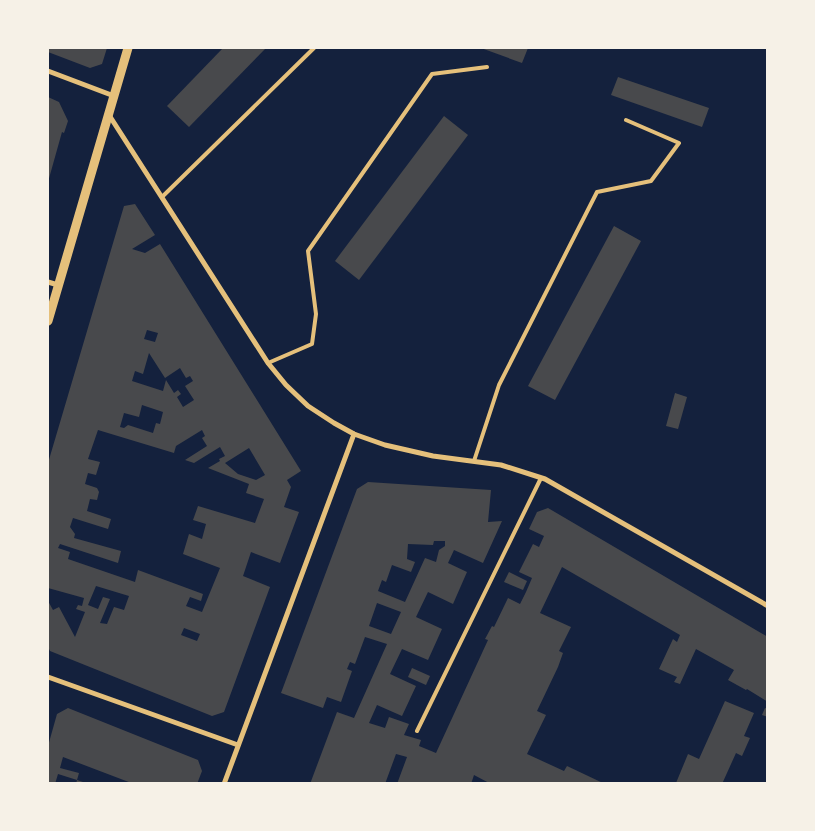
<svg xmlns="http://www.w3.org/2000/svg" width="815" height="831" font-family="Commissioner,sans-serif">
  <rect width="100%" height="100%" fill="#14213d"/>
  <!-- building -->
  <g fill="#48494c" fill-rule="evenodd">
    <polygon points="48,48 107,48 102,64 90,68 48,52"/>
    <polygon points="223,48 266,48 189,127 167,106"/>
    <polygon points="481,48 528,48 522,63"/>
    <polygon points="618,77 709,108 702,127 611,95"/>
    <polygon points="48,97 59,102 68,121 64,133 62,132 48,182"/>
    <polygon points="444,116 468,135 359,280 335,261"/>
    <path d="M135 204 155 235 132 249 145 253 160 244 301 471 287 480 291 487 284 507 299 512 280 563 251 552 243 576 270 587 224 712 212 716 50 651 48 647V601L53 610 59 607 75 637 85 612 76 609 78 605 82 606 84 598 48 588V463L124 206ZM147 330 158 333 155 342 144 339ZM149 353 165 378 180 368 186 378 190 376 193 381 185 386 194 400 183 407 177 397 181 394 178 390 174 393 166 380 163 391 132 381 135 371 143 374ZM142 405 163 412 160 424 156 423 153 433 128 425 124 428 120 427 124 413 139 417ZM98 430 174 453 176 446 202 430 205 436 202 438 207 446 185 460 194 463 220 447 225 456 219 459 220 461 208 468 249 484 246 493 264 499 255 523 198 506 193 520 206 524 202 539 189 534 183 554 220 568 202 612 186 606 190 597 201 601 203 594 138 570 135 582 68 559 70 552 58 548 60 544 118 563 121 551 74 538 75 534 70 527 73 518 108 529 111 519 87 511 90 499 97 500 99 492 97 488 85 484 88 473 96 475 100 462 88 459ZM249 448 265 475 256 480 238 474 225 463ZM96 586 129 596 124 610 114 607 107 624 100 623 110 599 103 597 98 609 88 605ZM184 628 200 634 197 641 181 635Z"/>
    <polygon points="614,226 641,241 555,400 528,386"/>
    <polygon points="675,393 687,397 678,429 666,426"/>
    <path d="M368 482 491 490 488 522 502 521 483 563 454 550 448 563 467 572 453 604 428 592 416 617 442 629 428 660 402 649 390 674 416 686 402 716 377 705 369 723 385 728 389 717 409 724 404 735 421 740 419 746 436 753 488 640 485 639 492 626 494 627 508 598 520 604 526 592 532 578 519 572 533 544 539 547 544 536 529 529 537 512 548 508 768 637V702L747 689 746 690 728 680 734 670 696 649 680 684 674 682 677 677 659 669 673 639 677 642 680 635 562 567 540 613 571 627 559 651 563 653 558 667 537 711 546 715 527 754 564 771 567 766 605 784H491L474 775 471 784H397L407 757 396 754 385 784H310L337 712 354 718 387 644 365 637 355 664 350 662 347 669 352 671 341 702 327 697 323 708 281 693 357 489ZM434 541H445V546L439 550 436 562 425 558 405 602 378 591 382 580 386 582 392 565 411 572 415 562 407 559 408 544 433 545ZM377 603 401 612 391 634 369 626Z"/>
    <polygon points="509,572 527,581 523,590 504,582"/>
    <polygon points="412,668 430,676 426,685 408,677"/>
    <polygon points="725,701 754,713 744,736 750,738 742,756 736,753 722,784 676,783 688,754 699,759"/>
    <polygon points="68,708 198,760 202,771 197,784 134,784 63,757 60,768 79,773 77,780 83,782 82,784 76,784 77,780 58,774 55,784 48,784 48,746 57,714"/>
    <polygon points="765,708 768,709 768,717 762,715"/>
  </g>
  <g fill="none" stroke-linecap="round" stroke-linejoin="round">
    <!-- service -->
    <g stroke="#e5c07b" stroke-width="4">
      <polyline points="162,197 314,48"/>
      <polyline points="268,363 312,344 316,314 308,251 432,74 487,67"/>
      <polyline points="474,461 499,385 597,192 651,181 679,143 626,120"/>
      <polyline points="417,731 541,478"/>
    </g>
    <!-- minor -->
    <g stroke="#e5c07b" stroke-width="5">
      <polyline points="48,71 114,96"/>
      <polyline points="109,115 268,363 286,385 308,406 334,423 354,434 385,445 433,456 501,465 545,479 768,606"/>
      <polyline points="48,282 58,285"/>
      <polyline points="48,677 238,745"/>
      <polyline points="224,784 354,434"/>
    </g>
    <!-- tertiary -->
    <polyline stroke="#e5c07b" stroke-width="9" points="48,321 128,48"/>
  </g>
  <!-- border -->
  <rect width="815" height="831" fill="none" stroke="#f6f1e7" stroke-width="98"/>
</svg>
